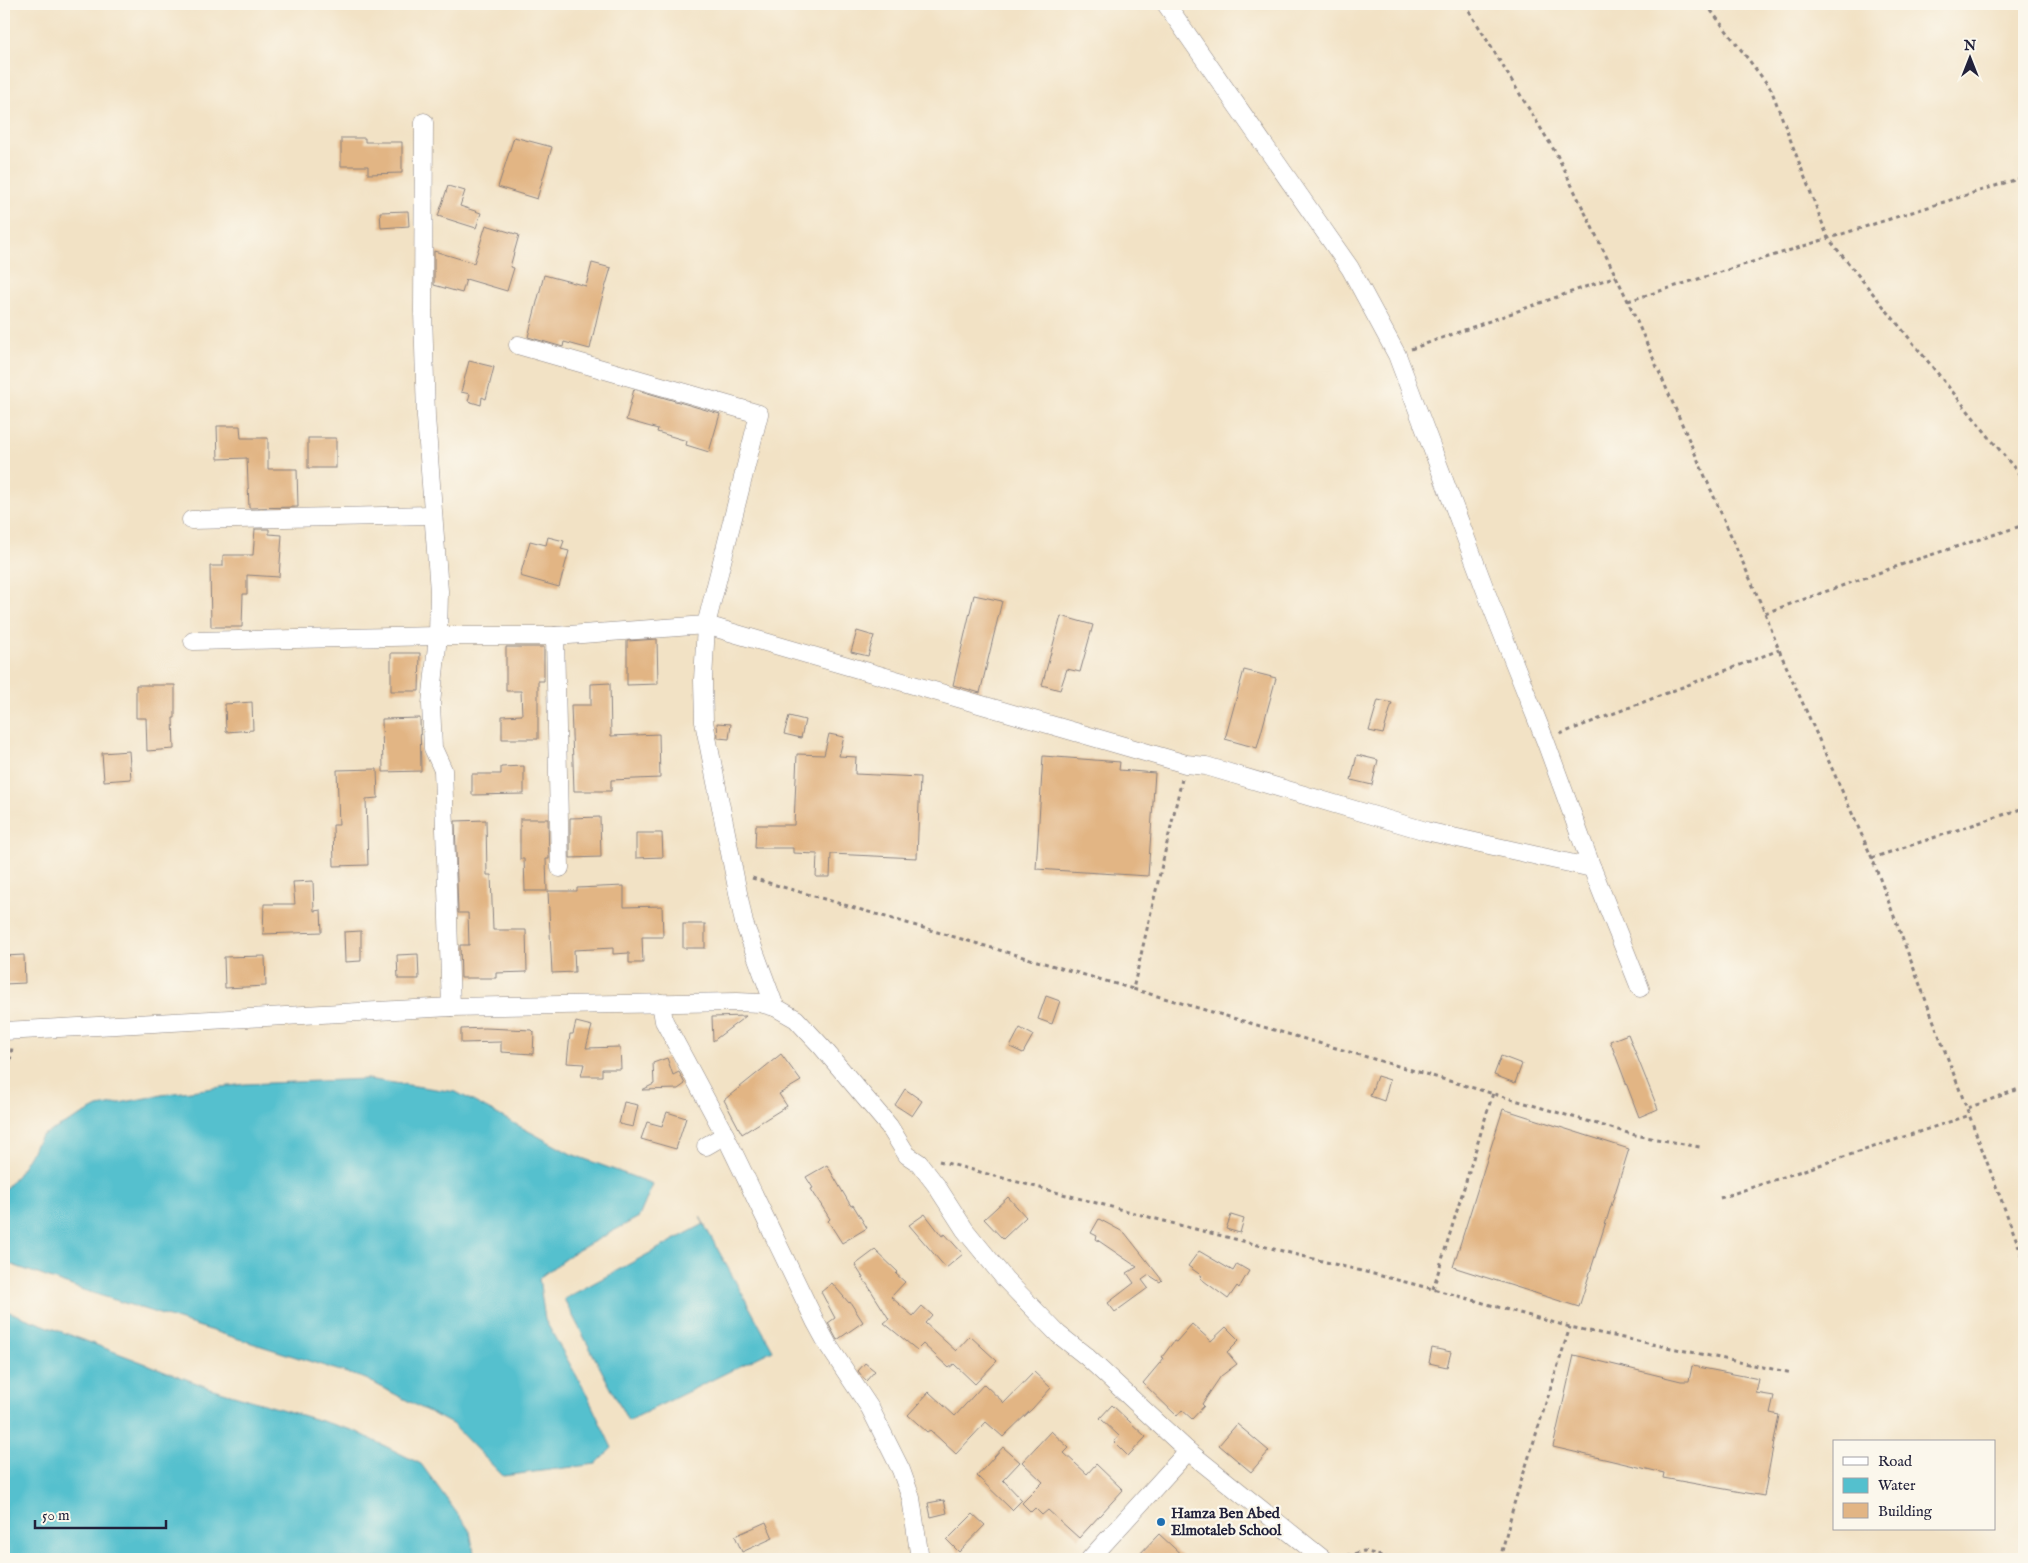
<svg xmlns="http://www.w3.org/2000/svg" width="2028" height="1563" font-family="'IM FELL English',serif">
  <rect width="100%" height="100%" fill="#fbf7ec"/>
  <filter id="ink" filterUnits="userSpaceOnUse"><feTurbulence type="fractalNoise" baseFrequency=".02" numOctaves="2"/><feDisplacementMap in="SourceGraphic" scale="10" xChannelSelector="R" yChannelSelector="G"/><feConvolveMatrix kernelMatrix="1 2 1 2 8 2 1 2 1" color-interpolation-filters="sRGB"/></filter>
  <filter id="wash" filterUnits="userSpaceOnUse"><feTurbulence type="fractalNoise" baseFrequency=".0096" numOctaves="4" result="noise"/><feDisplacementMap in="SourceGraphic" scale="20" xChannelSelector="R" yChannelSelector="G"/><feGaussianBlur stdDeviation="1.12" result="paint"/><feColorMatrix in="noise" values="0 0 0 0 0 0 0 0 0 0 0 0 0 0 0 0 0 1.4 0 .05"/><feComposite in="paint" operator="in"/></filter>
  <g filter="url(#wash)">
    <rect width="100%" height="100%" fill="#f2e2c5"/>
    <!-- water -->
    <g fill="#54c0ce" stroke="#3b7184">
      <polygon points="367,1079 456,1092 571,1154 653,1184 639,1217 573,1253 539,1278 545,1320 584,1389 612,1448 596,1464 503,1476 452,1424 366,1379 83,1290 4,1262 4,1190 18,1174 41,1136 98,1107 167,1094 245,1084"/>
      <polygon points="700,1217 773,1350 628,1421 564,1299 704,1224"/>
      <polygon points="4,1310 210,1388 355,1431 421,1464 470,1531 475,1559 4,1559"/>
    </g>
    <g id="blocks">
      <!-- building -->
      <g fill="#e2b584">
        <polygon points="514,137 552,147 537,199 498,187"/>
        <polygon points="341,138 365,138 365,142 402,142 402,173 368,174 368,166 341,166"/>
        <polygon points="448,186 465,191 460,206 481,213 476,228 438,216"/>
        <polygon points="408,211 409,226 381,228 380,212"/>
        <polygon points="486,225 519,235 510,267 514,268 507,291 466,279 462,293 434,285 434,251 474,263"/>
        <polygon points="592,263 611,268 600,305 590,349 564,342 563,347 528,337 544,275 586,286"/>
        <polygon points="469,361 494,367 486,399 482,397 481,405 468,401 470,394 461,392"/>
        <polygon points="634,389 720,414 709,452 686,445 687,441 657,432 658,429 626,420"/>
        <polygon points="217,426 240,426 241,438 268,438 268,469 297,469 298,507 249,508 247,458 218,459"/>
        <rect x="308" y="438" width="28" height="30"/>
        <polygon points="255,529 269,529 269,534 282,535 279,577 247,575 247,594 243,594 242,627 211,627 210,566 223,566 223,555 253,555"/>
        <polygon points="548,537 564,541 561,549 569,551 559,587 520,576 530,541 546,545"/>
        <polygon points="974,595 1002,601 980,693 953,685"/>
        <polygon points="1061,616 1093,625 1080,672 1067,669 1060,690 1042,685"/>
        <polygon points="857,631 874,636 868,656 851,652"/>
        <polygon points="657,639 658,684 627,685 627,641"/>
        <polygon points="506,647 544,647 544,681 538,681 538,739 502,739 502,716 522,715 521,691 506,691"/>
        <polygon points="391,653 420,653 419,691 391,691"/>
        <polygon points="1244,670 1276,678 1257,748 1225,739"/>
        <polygon points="610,683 611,736 659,734 660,778 611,780 611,791 574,791 571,705 591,705 591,684"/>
        <polygon points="136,685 175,685 175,718 173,718 174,749 147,751 146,718 136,718"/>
        <polygon points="1378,700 1392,703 1383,734 1369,731"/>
        <polygon points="252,702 253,730 226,732 225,704"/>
        <polygon points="789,716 805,720 801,738 784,734"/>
        <polygon points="420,718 421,771 383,772 382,719"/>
        <polygon points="717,723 731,724 729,739 718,738"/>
        <polygon points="829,734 844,737 839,756 856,757 855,774 920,777 917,858 831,854 830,877 816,877 817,854 793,853 793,848 755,848 756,825 794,825 797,754 824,755"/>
        <polygon points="129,751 131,779 104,781 102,753"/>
        <polygon points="1357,755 1378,760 1372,785 1351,780"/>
        <polygon points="1043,756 1120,762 1119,770 1155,773 1148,876 1036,869"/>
        <polygon points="524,766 524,794 472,795 472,774 501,774 501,767"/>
        <polygon points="377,769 378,798 366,799 368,865 334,866 333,825 339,825 337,770"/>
        <polygon points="600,817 601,857 570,858 570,818"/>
        <polygon points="520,819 548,819 549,859 546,859 547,891 525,891 524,859 520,859"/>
        <polygon points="486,820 487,875 491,875 493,930 526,930 527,972 496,973 496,978 461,978 460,945 469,945 468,913 458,913 455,821"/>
        <polygon points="636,833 662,833 663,857 636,858"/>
        <polygon points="313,881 314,911 321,910 322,932 263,934 264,904 295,904 293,882"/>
        <polygon points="624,886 624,907 662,906 663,937 642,937 643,963 629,963 629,953 613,954 613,948 574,950 575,972 552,973 548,891 577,891 577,888"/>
        <rect x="683" y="924" width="22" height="24"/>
        <polygon points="361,931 361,961 345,962 344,932"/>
        <polygon points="418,954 419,979 398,979 397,955"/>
        <polygon points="24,955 25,983 4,984 4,956"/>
        <polygon points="265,956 266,986 225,988 224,957"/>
        <polygon points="1046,996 1060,1001 1052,1024 1038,1019"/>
        <polygon points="746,1016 713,1041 712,1017"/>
        <polygon points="576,1022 592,1026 586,1048 620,1047 621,1069 602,1069 602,1076 581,1076 584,1064 567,1063 570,1034 573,1034"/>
        <polygon points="485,1028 532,1030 534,1032 533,1054 501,1052 501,1042 461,1043 461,1029"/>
        <polygon points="1020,1028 1033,1035 1023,1053 1010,1047"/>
        <polygon points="1628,1034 1658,1109 1639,1117 1610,1041"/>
        <polygon points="781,1054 801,1081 779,1094 787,1106 742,1134 724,1100"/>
        <polygon points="1501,1056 1522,1064 1515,1083 1494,1075"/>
        <polygon points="667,1058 673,1075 679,1072 685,1084 678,1089 642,1090 654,1084 653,1063"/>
        <polygon points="1377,1076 1390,1080 1384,1101 1370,1096"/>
        <polygon points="905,1089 922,1101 912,1116 895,1105"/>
        <polygon points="624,1102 638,1105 633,1127 619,1124"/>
        <polygon points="1503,1109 1629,1149 1579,1307 1453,1267"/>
        <polygon points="667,1112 686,1118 676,1149 641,1139 647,1122 662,1126"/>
        <polygon points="827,1165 851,1206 853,1205 867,1228 842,1243 828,1221 830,1219 811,1189 813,1188 806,1177"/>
        <polygon points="1008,1197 1026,1217 1003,1239 984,1219"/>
        <polygon points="925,1214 942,1236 945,1234 963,1254 946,1268 909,1225"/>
        <polygon points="1231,1215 1244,1219 1240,1233 1226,1229"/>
        <polygon points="1099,1219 1125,1233 1162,1280 1160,1282 1149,1275 1142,1280 1148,1288 1115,1312 1108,1303 1134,1283 1127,1273 1137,1267 1096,1239 1097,1236 1091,1233"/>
        <polygon points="875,1250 898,1272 896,1274 905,1282 891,1297 913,1316 922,1306 932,1315 925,1323 956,1351 970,1336 997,1361 975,1384 954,1364 949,1368 923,1344 917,1350 884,1323 889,1319 855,1265"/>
        <polygon points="1199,1251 1233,1271 1237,1264 1249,1271 1239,1288 1237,1286 1228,1299 1200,1278 1202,1276 1188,1266"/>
        <polygon points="832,1283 849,1303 850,1302 863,1322 837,1340 828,1323 835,1318 821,1292"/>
        <polygon points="1192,1324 1211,1341 1226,1327 1239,1340 1227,1352 1237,1364 1221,1376 1202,1404 1204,1406 1192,1419 1182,1410 1177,1416 1143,1383 1164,1358 1162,1357 1174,1341 1176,1342"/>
        <polygon points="1432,1348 1451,1352 1447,1367 1429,1363"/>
        <polygon points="1574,1355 1681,1381 1689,1381 1692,1366 1759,1379 1756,1393 1774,1396 1770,1413 1779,1415 1764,1496 1663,1478 1664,1473 1553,1447"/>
        <polygon points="865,1363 875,1371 866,1381 858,1371"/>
        <polygon points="1034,1372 1051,1388 1033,1408 1003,1437 986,1422 956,1454 930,1430 927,1432 908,1415 929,1392 955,1416 984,1384 1004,1403"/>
        <polygon points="1112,1405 1146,1437 1128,1456 1114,1442 1119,1436 1100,1418"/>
        <polygon points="1237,1424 1269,1451 1251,1472 1219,1445"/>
        <polygon points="1051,1431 1069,1448 1064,1453 1087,1474 1096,1464 1123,1490 1079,1538 1048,1510 1042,1515 1035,1508 1031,1512 1022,1503 1043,1482 1022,1462"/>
        <polygon points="1003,1447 1020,1462 1003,1480 1022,1500 1012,1510 977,1476"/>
        <polygon points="944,1500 947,1513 931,1517 928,1503"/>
        <polygon points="973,1514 985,1525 959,1552 947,1540"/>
        <polygon points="766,1522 773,1538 742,1552 735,1536"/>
        <polygon points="1159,1534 1186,1559 1135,1559"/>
      </g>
    </g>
  </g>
  <g filter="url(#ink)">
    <use href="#blocks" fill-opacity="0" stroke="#8a8280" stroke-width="1"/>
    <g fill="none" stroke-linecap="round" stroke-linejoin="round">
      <!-- minor casing -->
      <g stroke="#8a8280" stroke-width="19">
        <g id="minor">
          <polyline points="1166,4 1350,268 1397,355 1491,605 1545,740 1592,868 1640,988"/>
          <polyline points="424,122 423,311 426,417 439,591 438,636 431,704 433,748 443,770 451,1007"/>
          <polyline points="518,345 759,414 706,625 703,680 704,722 744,923 775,1007"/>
          <polyline points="191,520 432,515"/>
          <polyline points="555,636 560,868"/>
          <polyline points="193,641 438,636 555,636 706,625 1186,764 1206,766 1426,831 1592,868"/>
          <polyline points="661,1003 664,1021 725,1135 816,1323 828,1345 870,1408 901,1470 911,1498 920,1559"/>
          <polyline points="4,1031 451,1007 737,1002 760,1003 775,1007 796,1019 822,1047 889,1126 907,1155 919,1163 936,1185 965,1230 1005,1279 1058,1334 1087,1357 1188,1451 1323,1559"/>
          <polyline points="706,1146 725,1135"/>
          <polyline points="1090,1559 1188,1451"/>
        </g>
      </g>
      <!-- path -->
      <g stroke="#8a8280" stroke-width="3" stroke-dasharray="4 4" stroke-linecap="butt">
        <polyline points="1465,4 1557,155 1628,301 1765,613 1779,650 1872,858 2024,1260"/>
        <polyline points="1706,4 1771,89 1828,238 2024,480"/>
        <polyline points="1628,301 2024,177"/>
        <polyline points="1411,349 1616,276"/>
        <polyline points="1765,613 1912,561 2024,525"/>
        <polyline points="1560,734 1779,650"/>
        <polyline points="1182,779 1133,989 1635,1135 1700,1147"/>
        <polyline points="1872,858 2024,808"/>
        <polyline points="752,878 1133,989"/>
        <polyline points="4,1108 12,1047"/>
        <polyline points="1968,1108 2024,1087"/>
        <polyline points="939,1161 1179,1225 1433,1289 1570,1327 1792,1373"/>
        <polyline points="1720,1198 1970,1115"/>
        <polyline points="1433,1289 1493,1093"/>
        <polyline points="1339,1558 1364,1551 1392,1559"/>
        <polyline points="1500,1559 1514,1504 1570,1327"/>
      </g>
      <!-- minor -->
      <use href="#minor" stroke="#fff" stroke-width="18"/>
    </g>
  </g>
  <!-- markers -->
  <circle fill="#1f6fb2" stroke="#fbf7ec" stroke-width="2" cx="1161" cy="1522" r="5"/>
  <g text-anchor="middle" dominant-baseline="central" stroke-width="4.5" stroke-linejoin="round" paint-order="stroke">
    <!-- poi labels -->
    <g font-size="15" font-weight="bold" fill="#22223b" stroke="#fbf7ec" text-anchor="start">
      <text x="1171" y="1513">Hamza Ben Abed<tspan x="1171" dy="17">Elmotaleb School</tspan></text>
    </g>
  </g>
  <!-- margin -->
  <rect width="2028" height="1563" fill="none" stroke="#fbf7ec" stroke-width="20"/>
  <!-- legend -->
  <rect x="1833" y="1440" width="162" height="90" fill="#fbf7ec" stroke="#a4a2a5"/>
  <rect x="1843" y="1457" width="25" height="8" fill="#ffffff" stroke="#a4a2a5"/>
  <text x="1878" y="1466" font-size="15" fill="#22223b">Road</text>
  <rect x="1843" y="1478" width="25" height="15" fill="#54c0ce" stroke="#a4a2a5"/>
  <text x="1878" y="1490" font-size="15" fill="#22223b">Water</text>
  <rect x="1843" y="1503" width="25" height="15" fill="#e2b584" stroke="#a4a2a5"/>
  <text x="1878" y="1516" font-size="15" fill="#22223b">Building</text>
  <!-- north arrow -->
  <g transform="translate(1970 58)" stroke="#fbf7ec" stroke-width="4" paint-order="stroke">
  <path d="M0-4L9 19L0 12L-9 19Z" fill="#22223b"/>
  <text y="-8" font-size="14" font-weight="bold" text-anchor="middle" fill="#22223b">N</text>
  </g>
  <!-- scale -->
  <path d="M35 1520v8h131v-8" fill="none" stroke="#22223b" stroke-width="2.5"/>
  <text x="42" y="1520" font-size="15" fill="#22223b" stroke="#fbf7ec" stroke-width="4" paint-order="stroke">50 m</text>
</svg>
